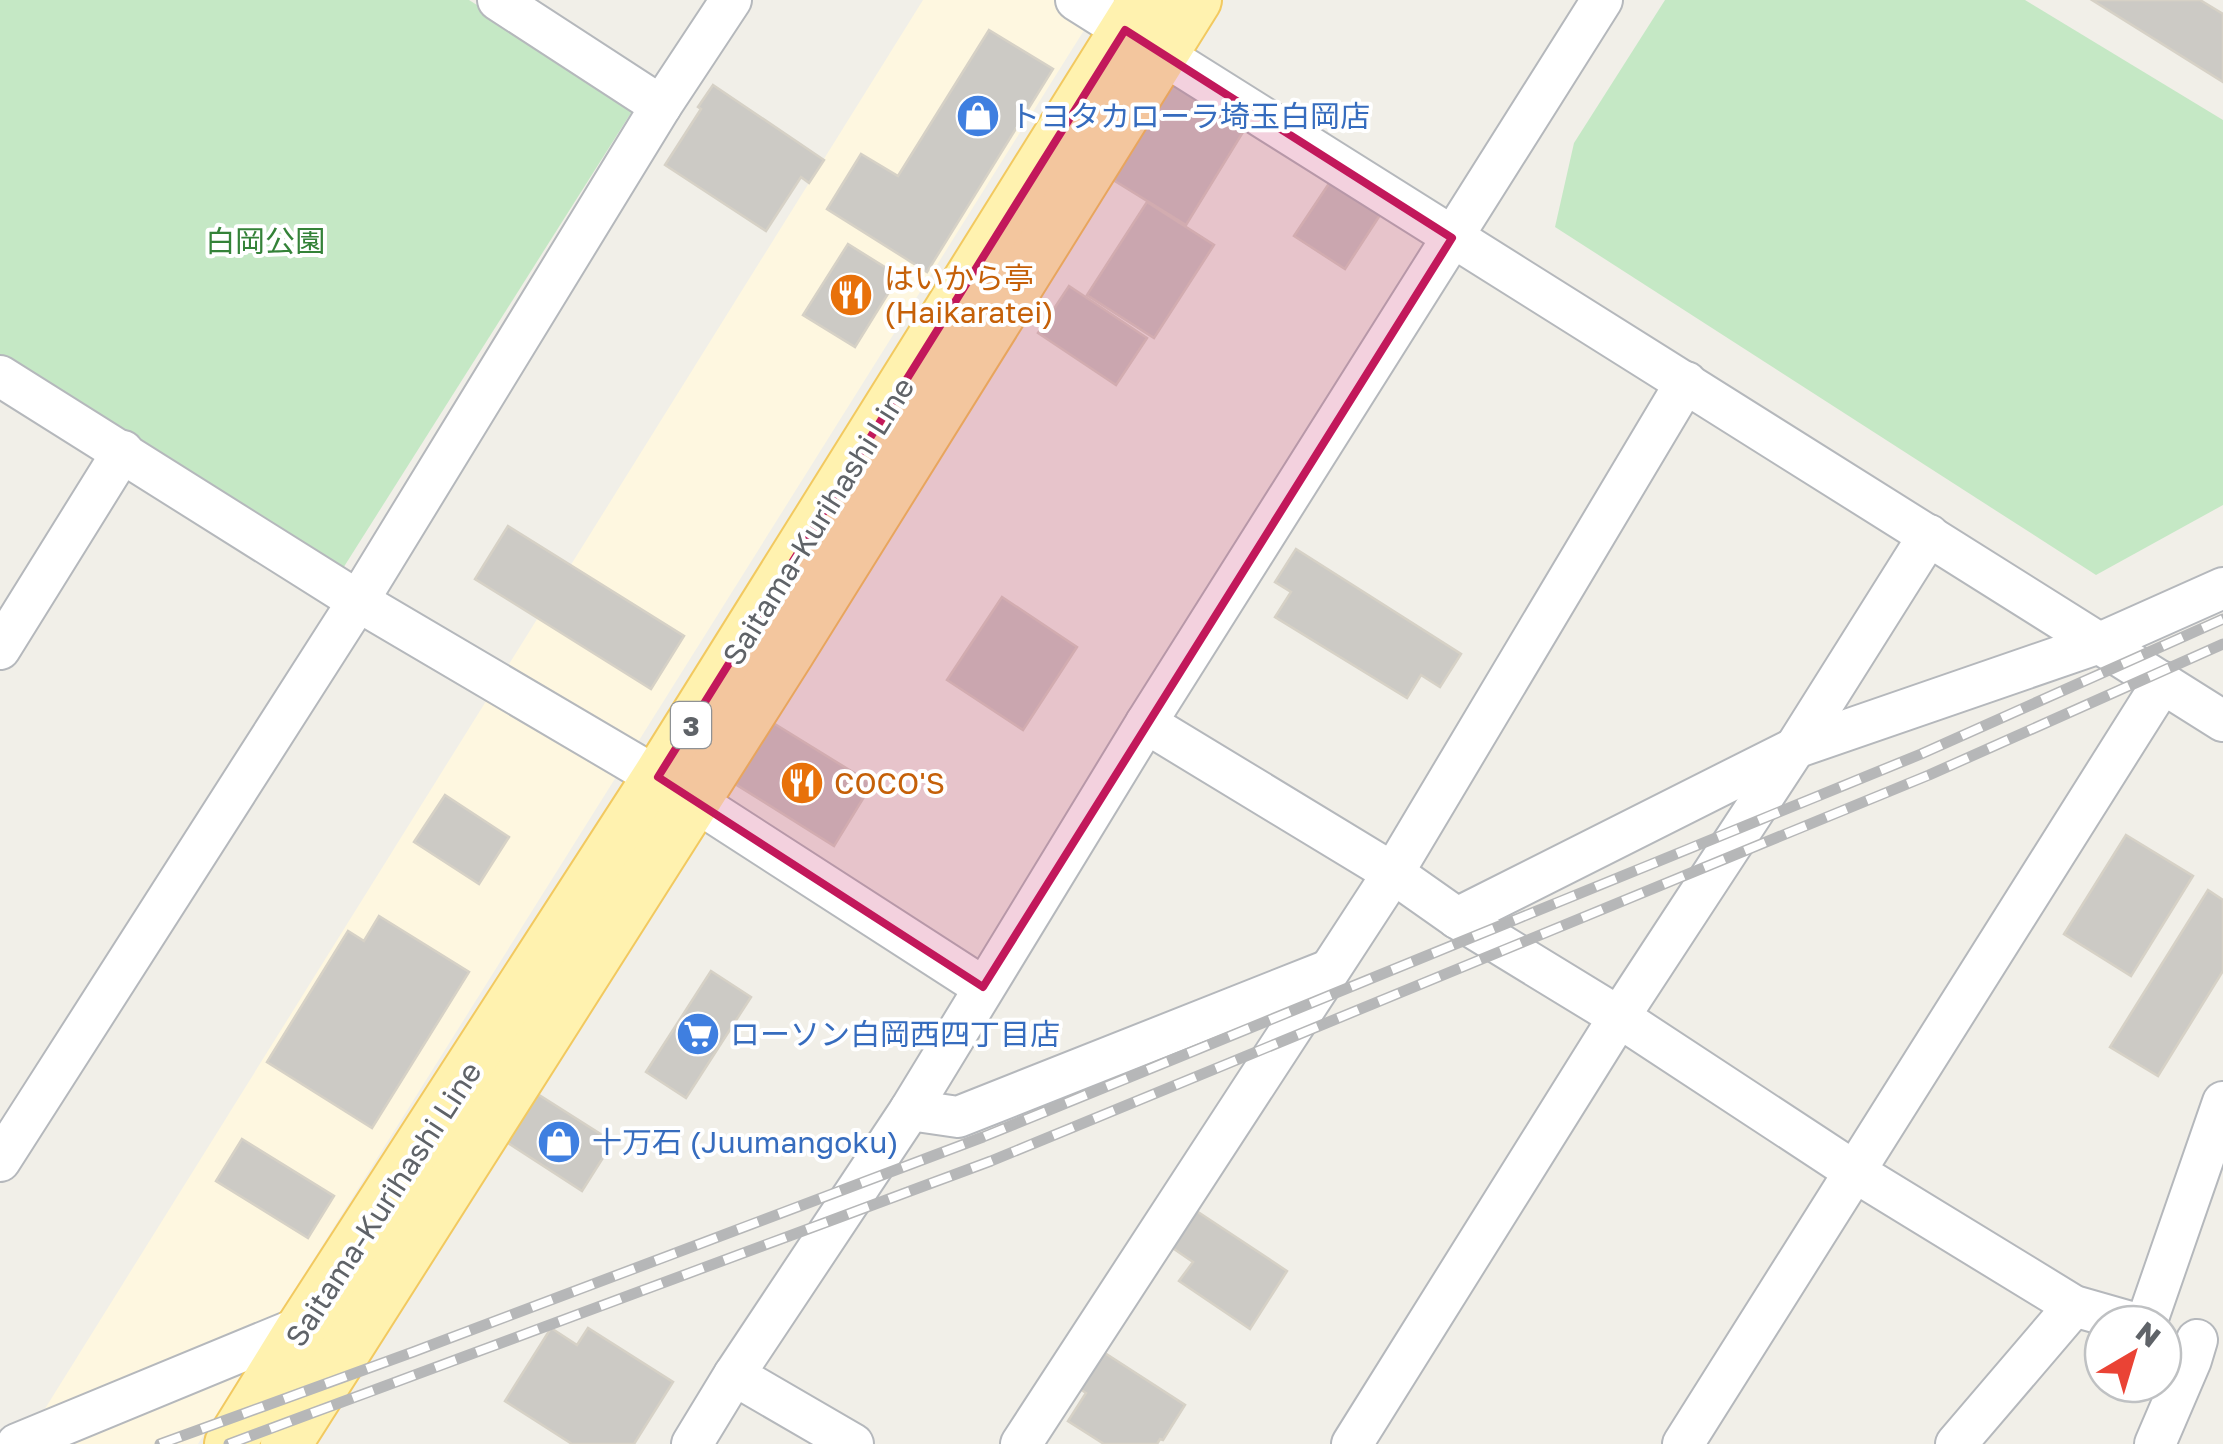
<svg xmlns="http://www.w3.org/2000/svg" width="2223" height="1444" font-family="'Golos Text','Noto Sans JP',sans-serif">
  <rect width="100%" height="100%" fill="#f1efe8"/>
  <!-- commercial -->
  <polygon fill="#fef7e0" points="923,0 1103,0 198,1444 23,1444"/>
  <!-- green -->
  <g fill="#c5e8c5">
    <polygon points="0,0 469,0 636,105 340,573 0,357"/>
    <polygon points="1665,0 2025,0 2223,120 2223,505 2096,575 1555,227 1574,143"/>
  </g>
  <!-- building -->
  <g fill="#cccac5" stroke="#d6d1c6" stroke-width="2.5">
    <polygon points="2092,0 2200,0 2223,14 2223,82"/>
    <polygon points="989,30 1053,69 927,272 827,209 861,154 898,176"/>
    <polygon points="1170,75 1248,124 1186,225 1107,176"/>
    <polygon points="713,85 824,160 809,183 801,177 766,231 665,165 701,109 698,107"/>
    <polygon points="1330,182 1380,215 1345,269 1294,236"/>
    <polygon points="1147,202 1214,245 1154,338 1087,295"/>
    <polygon points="848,244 899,276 855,347 803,315"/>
    <polygon points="1069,286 1147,338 1116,385 1038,333"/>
    <polygon points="508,526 684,636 651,689 475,579"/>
    <polygon points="1296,549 1461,654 1440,687 1421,675 1407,698 1275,617 1291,592 1275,582"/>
    <polygon points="1002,597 1077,647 1023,730 947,680"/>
    <polygon points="770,721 872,784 834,846 732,782"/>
    <polygon points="445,795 509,837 479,884 414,842"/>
    <polygon points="2126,835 2193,876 2131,976 2064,934"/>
    <polygon points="2208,890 2223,900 2223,971 2158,1076 2110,1047"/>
    <polygon points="379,916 469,972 372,1128 267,1062 348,931 364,941"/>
    <polygon points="711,971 751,997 686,1098 646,1072"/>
    <polygon points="536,1093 613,1142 582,1191 505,1141"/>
    <polygon points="242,1139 334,1196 308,1238 216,1181"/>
    <polygon points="1195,1210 1287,1271 1250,1329 1179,1281 1193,1262 1171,1247"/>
    <polygon points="551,1328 577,1345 588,1328 673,1382 634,1444 572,1444 505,1401"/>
    <polygon points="1094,1346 1185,1405 1163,1440 1160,1439 1157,1444 1104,1444 1068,1421 1086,1393 1070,1382"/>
  </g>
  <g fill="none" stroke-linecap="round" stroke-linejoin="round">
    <!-- minor casing -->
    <g stroke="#b5b8bc" stroke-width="44">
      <g id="minor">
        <polyline points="498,0 661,106"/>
        <polyline points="1076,0 2223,721"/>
        <polyline points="0,376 358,601 667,783 983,987"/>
        <polyline points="0,649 123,451"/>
        <polyline points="1146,723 1393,873 1457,918 1619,1017 1855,1172 2074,1306 2137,1324"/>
        <polyline points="1457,918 1795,748 2102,642 2223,588"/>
        <polyline points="910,1110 958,1117 1329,970"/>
        <polyline points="0,1161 358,601 661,106 731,0"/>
        <polyline points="2146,1324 2223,1102"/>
        <polyline points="734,1375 853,1444"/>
        <polyline points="17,1444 303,1326"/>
        <polyline points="692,1444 734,1375 910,1110 1146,723 1602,0"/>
        <polyline points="1021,1444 1393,873 1686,382"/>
        <polyline points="1352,1444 1619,1017 1795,748 1929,535"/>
        <polyline points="1683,1444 2163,682"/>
        <polyline points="1956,1444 2074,1306"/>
        <polyline points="2155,1444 2191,1360 2197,1340"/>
      </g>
    </g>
    <!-- major casing -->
    <g stroke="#f2c960" stroke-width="54">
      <g id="major">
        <polyline points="230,1444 303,1326 658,777 1144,0"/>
        <polyline points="286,1444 789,652 1196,0"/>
      </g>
    </g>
    <!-- minor -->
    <use href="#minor" stroke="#fff" stroke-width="40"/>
    <!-- major -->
    <use href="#major" stroke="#fff2af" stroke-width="50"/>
    <!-- rail casing -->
    <g stroke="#b6b7b8" stroke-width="11">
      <g id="rail">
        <polyline points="160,1444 413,1352 983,1137 1921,754 2223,619"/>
        <polyline points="229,1444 991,1161 1929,775 2223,644"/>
      </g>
    </g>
    <!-- rail -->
    <use href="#rail" stroke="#fff" stroke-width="8" stroke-dasharray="22" stroke-linecap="butt"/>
  </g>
  <!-- marked area -->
  <path fill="#c2185b" fill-opacity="0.2" stroke="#c2185b" stroke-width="8" stroke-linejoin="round" d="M1125 30 1452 238 983 987 658 777Z"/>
  <!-- icons -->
  <defs>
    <g id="shop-disc" transform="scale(2.25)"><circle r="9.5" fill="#3f7fe0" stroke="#fff"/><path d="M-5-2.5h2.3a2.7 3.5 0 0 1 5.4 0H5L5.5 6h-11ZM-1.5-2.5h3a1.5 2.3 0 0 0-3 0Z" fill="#fff"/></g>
    <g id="restaurant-disc" transform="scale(2.25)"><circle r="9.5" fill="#e8710a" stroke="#fff"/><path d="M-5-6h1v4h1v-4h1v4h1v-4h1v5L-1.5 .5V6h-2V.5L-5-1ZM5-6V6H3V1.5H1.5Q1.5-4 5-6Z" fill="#fff"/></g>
    <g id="supermarket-disc" transform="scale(2.25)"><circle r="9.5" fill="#3f7fe0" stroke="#fff"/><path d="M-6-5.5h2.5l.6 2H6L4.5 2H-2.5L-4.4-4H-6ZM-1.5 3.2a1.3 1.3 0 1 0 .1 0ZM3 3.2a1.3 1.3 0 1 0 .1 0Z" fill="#fff"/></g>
  </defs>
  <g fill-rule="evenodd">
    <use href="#shop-disc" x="978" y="116"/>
    <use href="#restaurant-disc" x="851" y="295"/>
    <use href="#restaurant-disc" x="802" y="783"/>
    <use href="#supermarket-disc" x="698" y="1034"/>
    <use href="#shop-disc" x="559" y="1142"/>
  </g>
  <g text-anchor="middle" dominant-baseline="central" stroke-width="8" stroke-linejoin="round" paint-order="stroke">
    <!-- shield labels -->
    <rect fill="#fff" stroke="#8f9295" stroke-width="2.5" x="671" y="702" width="40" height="46" rx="8"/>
    <g font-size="28" font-weight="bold" fill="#5f6368">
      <text x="691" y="725">3</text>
    </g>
    <!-- shop labels -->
    <g font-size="30" fill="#366cbe" stroke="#fff" text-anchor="start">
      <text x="1010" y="116">トヨタカローラ埼玉白岡店</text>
      <text x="730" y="1034">ローソン白岡西四丁目店</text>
      <text x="592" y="1142">十万石 (Juumangoku)</text>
    </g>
    <!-- park labels -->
    <g font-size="30" fill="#348238" stroke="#fff">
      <text x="265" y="241">白岡公園</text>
    </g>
    <!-- food labels -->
    <g font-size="30" fill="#c56008" stroke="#fff" text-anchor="start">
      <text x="884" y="278">はいから亭<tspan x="884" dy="34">(Haikaratei)</tspan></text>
      <text x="834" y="783">COCO'S</text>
    </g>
    <!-- street labels -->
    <g font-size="30" fill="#5f6368" stroke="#fff">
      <text transform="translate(818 521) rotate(-58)">Saitama-Kurihashi Line</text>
      <text transform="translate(383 1204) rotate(-57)">Saitama-Kurihashi Line</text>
    </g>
  </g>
  <!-- north arrow -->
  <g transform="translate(2133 1354) rotate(38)"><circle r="48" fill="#ffffff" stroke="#bfc1c3" stroke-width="2.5"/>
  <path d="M0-8L18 38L0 25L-18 38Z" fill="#ea4335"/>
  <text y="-15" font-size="28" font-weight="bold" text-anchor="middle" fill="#5f6368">N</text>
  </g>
</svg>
